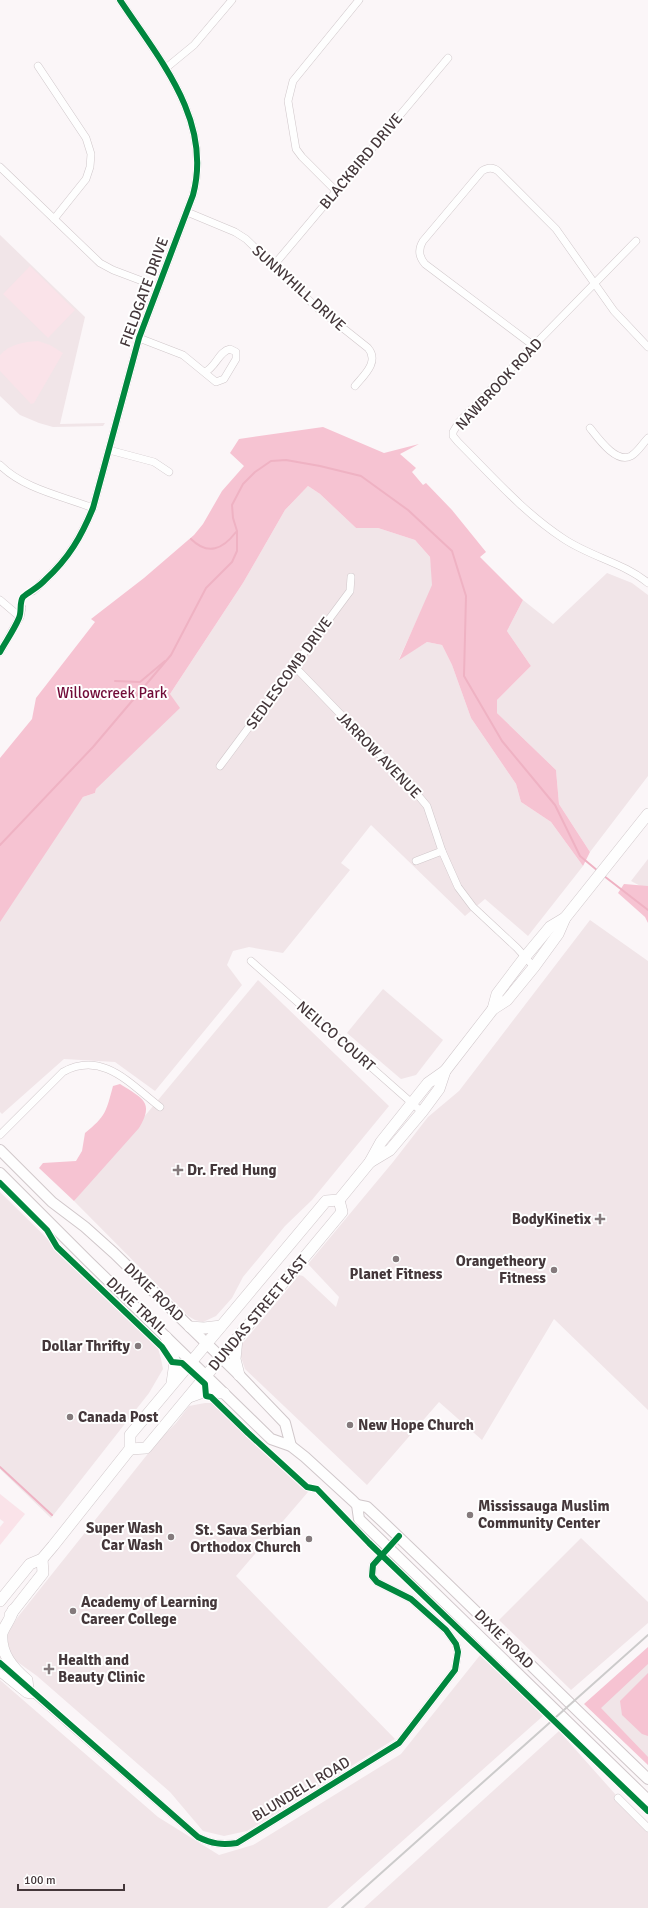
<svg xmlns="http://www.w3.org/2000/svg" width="648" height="1908" font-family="Signika,sans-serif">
  <rect width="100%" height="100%" fill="#fbf6f8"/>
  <!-- built -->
  <g fill="#f1e5e8">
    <polygon points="0,235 85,317 60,424 105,423 103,426 53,427 39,423 20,415 0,396"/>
    <polygon points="308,486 320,494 356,528 378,528 415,540 430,557 433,585 399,659 427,642 442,645 452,665 471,718 516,784 521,802 551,822 583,866 528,936 485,899 465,916 371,825 341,863 350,870 283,953 249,947 233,951 227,965 242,985 155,1091 115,1062 64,1059 2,1114 0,1112 0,915 83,797 95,793 96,789 170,694 243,583 285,510"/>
    <polygon points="607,573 632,583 648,595 648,776 590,852 559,804 556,770 497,713 497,700 531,666 507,631 523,600 553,624"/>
    <polygon points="648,859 648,890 631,881"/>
    <polygon points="590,920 648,961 648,1410 554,1319 482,1440 439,1402 367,1485 245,1369 241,1357 242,1344 299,1275 303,1276 336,1307 339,1297 308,1264 393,1162 428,1117 459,1091"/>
    <polygon points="258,980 389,1106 312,1200 285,1226 243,1277 232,1298 216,1316 203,1322 195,1320 188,1316 74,1201"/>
    <polygon points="383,989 443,1040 416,1075 401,1079 347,1033"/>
    <polygon points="0,1192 139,1329 158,1348 161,1359 163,1369 149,1393 51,1518 0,1469"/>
    <polygon points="205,1403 216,1403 308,1492 236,1576 395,1739 247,1831 224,1836 203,1831 170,1792 37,1676 12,1658 8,1652 6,1637 17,1618 158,1441 176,1423 189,1406"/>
    <polygon points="581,1538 648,1602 648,1623 571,1690 499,1620"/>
    <polygon points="481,1654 543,1716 327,1908 0,1908 0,1680 158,1817 219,1855 253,1845 401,1754"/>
    <polygon points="648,1655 648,1758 592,1704"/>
    <polygon points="559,1731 648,1831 648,1908 364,1908"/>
  </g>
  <!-- green -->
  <g fill="#fae3e9">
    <polygon points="30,266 75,310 48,338 3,294"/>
    <path d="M38 341 50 345 63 353 34 403 31 404 0 371V355C10 344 24 342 38 341Z"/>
    <polygon points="0,1494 25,1514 0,1545 0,1527 4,1522 0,1519"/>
  </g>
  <!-- forest -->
  <g fill="#f6c3d2">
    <polygon points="323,427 384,453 419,444 400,454 416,468 412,472 423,485 426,483 452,510 486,552 480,557 523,600 507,631 531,666 497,700 497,713 556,770 559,804 590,852 583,866 551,822 521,802 516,784 471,718 452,665 442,645 427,642 399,660 432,585 430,557 415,540 378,528 356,528 320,494 308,486 285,510 243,583 170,694 180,708 96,789 95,793 83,797 0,922 0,758 32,719 36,698 95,622 91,619 144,578 194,535 203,524 222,491 244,466 230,453 239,439"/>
    <polygon points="624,884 648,886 648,923 645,917 618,893"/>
    <path d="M120 1084C142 1098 155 1102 139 1128L74 1201 39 1168 43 1163 76 1161 82 1151 85 1133C106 1116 106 1112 113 1086Z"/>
    <polygon points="648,1647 648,1664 601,1708 648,1757 648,1765 584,1704"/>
    <polygon points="648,1673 648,1736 642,1734 622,1715 620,1701"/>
  </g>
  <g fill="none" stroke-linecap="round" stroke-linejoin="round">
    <!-- stream -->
    <g stroke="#efb2c3" stroke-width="2">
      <path d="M191 539C208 556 223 549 236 532"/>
      <polyline points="115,681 140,682 165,661"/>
      <polyline points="0,845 93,747 171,655 206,588 232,562 237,551 237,531 233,518 232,505 243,484 255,472 271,461 286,460 320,466 361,476 408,510 452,551 466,596 464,676 502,741 555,805 580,856 598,871"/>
      <polyline points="604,876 648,910"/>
      <polyline points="0,1467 52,1515"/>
    </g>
    <!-- minor casing -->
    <g stroke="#d0c7ca" stroke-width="8">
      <g id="minor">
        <polyline points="38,66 86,138 91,154 90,167 86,179 54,219"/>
        <polyline points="166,68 194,45 232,0"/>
        <polyline points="0,167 100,263 113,270 158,287"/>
        <polyline points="335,190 302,157 296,149 288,101 293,81 359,0"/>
        <path d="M187 212 235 232 246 239 314 305 368 348C380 362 363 376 355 386"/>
        <path d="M636 241 459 422 453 432V436L458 442C492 476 524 513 564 539 591 557 624 563 648 583"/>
        <polyline points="274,265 448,58"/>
        <path d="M139 338 183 355 216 382 224 379 236 359V352L230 349C219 351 216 367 205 372"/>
        <path d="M534 346 425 264C419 257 418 249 423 241L482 171C488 167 493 167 498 171L556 229 614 311 648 347"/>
        <path d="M590 428C598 438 616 464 631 456 638 452 643 443 648 438"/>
        <polyline points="109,450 154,462 169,472"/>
        <path d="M0 465C24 489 62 496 93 508"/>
        <path d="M33 591C64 564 77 546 93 508L139 338 193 195C213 120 159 59 120 0"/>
        <polyline points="0,600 20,617"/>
        <polyline points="0,652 20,617 22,608"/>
        <polyline points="295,667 378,753 397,770 427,806 442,851 458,887 473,907 517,948 534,967"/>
        <polyline points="220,766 350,591 351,577"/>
        <polyline points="416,861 442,851"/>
        <polyline points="251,961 422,1112"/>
        <path d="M0 1135 63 1072C103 1050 131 1085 160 1107"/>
        <polyline points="0,1663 18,1679"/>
        <polyline points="0,1673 26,1694 31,1695"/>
        <path d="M25 1686 198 1837C212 1844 222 1845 237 1843L399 1743 455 1670 458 1652 456 1644 446 1630 411 1599 377 1582 372 1576 373 1565 399 1536"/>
        <polyline points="618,1798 648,1828"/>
      </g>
    </g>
    <!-- secondary casing -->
    <g stroke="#d0c7ca" stroke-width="12">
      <g id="secondary">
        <polyline points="0,1150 52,1202 85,1227 114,1253 239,1375 285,1423 291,1446"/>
        <polyline points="0,1173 88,1261 271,1439 291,1446 305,1457 353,1501 357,1505 359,1519 648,1800"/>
        <path d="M357 1505 367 1507C462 1596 554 1689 648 1779"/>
      </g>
    </g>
    <!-- primary casing -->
    <g stroke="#d0c7ca" stroke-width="12">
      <g id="primary">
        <polyline points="493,1009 497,994 525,957 550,927 565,918"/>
        <polyline points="370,1162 390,1150 422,1112 439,1089 445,1071 493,1009 507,1000 534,967 558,934 565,918 648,814"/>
        <polyline points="190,1327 204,1328 221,1326"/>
        <polyline points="166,1337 175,1362 172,1383"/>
        <polyline points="237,1339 235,1359 239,1375"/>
        <polyline points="189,1397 206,1391 224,1393"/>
        <polyline points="130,1449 146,1448 342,1212 339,1200"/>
        <polyline points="0,1601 30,1564 42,1559 53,1546 130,1449 130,1435 326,1201 339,1200 370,1162 381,1142 428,1083 445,1071"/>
        <path d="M13 1610C11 1619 5 1625 2 1633 0 1654 13 1668 27 1680L28 1689"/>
        <polyline points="10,1615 43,1573 42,1559"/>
      </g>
    </g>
    <!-- minor -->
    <use href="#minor" stroke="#fefefe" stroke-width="7"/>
    <!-- secondary -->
    <use href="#secondary" stroke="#fefefe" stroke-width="10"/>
    <!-- primary -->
    <use href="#primary" stroke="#fefefe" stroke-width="11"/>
    <!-- rail -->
    <polyline stroke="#cccbcb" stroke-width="2" points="342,1908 648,1635"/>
    <!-- cycleway casing -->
    <g stroke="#fff" stroke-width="8">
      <g id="cycleway">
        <path d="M0 652C6 641 14 630 19 618 22 611 19 603 23 597 30 591 39 587 45 580 69 558 81 537 93 508L139 338 193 195C213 120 159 59 120 0"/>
        <polyline points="0,1183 47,1230 57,1247 162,1347 172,1362 182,1363 205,1384 206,1396 211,1397 248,1433 307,1487 317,1489 369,1543 648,1811"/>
        <path d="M0 1663 198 1837C212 1844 222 1845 237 1843L399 1743 455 1670 458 1652 456 1644 446 1630 411 1599 377 1582 372 1576 373 1565 399 1536"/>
      </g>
    </g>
    <!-- cycleway -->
    <use href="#cycleway" stroke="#00873e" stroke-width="6"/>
  </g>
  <!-- markers -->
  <g fill="#847a7c" stroke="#fff" stroke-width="1.5">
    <path d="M176 1164h4v4h4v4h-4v4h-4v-4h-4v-4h4z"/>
    <path d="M598 1213h4v4h4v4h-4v4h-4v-4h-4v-4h4z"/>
    <circle cx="396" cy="1259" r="4"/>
    <circle cx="554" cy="1270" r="4"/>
    <circle cx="138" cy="1346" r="4"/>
    <circle cx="70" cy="1417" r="4"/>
    <circle cx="350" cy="1425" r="4"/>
    <circle cx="470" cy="1515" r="4"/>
    <circle cx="171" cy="1537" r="4"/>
    <circle cx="309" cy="1539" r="4"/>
    <circle cx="73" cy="1611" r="4"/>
    <path d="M47 1663h4v4h4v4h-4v4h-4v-4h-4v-4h4z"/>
  </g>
  <g text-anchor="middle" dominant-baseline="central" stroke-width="4" stroke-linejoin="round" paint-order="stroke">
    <!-- street labels -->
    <g font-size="15" fill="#44373a" stroke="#fff">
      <text transform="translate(361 161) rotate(-50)">BLACKBIRD DRIVE</text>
      <text transform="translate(299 288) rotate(42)">SUNNYHILL DRIVE</text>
      <text transform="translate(144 292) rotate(-70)">FIELDGATE DRIVE</text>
      <text transform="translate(499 384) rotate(-47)">NAWBROOK ROAD</text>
      <text transform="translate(289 673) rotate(-54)">SEDLESCOMB DRIVE</text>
      <text transform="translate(379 755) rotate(46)">JARROW AVENUE</text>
      <text transform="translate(336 1036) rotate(41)">NEILCO COURT</text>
      <text transform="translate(154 1292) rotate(44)">DIXIE ROAD</text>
      <text transform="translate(137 1306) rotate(43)">DIXIE TRAIL</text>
      <text transform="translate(258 1313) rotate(-50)">DUNDAS STREET EAST</text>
      <text transform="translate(504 1639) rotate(45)">DIXIE ROAD</text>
      <text transform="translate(301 1789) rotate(-31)">BLUNDELL ROAD</text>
    </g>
    <!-- park labels -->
    <g font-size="15" fill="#710a37" stroke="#fff">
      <text x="112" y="693">Willowcreek Park</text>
    </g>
    <!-- poi labels -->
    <g font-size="15" font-weight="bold" fill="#44373a" stroke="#fff" text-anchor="start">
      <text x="187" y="1170">Dr. Fred Hung</text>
      <text x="591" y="1219" text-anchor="end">BodyKinetix</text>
      <text x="546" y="1261" text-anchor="end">Orangetheory<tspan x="546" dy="17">Fitness</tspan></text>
      <text x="396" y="1274" text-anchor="middle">Planet Fitness</text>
      <text x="130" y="1346" text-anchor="end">Dollar Thrifty</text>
      <text x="78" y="1417">Canada Post</text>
      <text x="358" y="1425">New Hope Church</text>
      <text x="478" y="1506">Mississauga Muslim<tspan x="478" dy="17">Community Center</tspan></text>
      <text x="163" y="1528" text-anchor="end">Super Wash<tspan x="163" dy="17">Car Wash</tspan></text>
      <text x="301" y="1530" text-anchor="end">St. Sava Serbian<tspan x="301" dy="17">Orthodox Church</tspan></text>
      <text x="81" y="1602">Academy of Learning<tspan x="81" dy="17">Career College</tspan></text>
      <text x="58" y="1660">Health and<tspan x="58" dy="17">Beauty Clinic</tspan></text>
    </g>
  </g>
  <!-- scale -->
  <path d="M18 1884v6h106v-6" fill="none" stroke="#44373a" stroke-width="2"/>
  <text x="24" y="1884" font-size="12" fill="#44373a" stroke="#ffffff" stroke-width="3" paint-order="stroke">100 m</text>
</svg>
